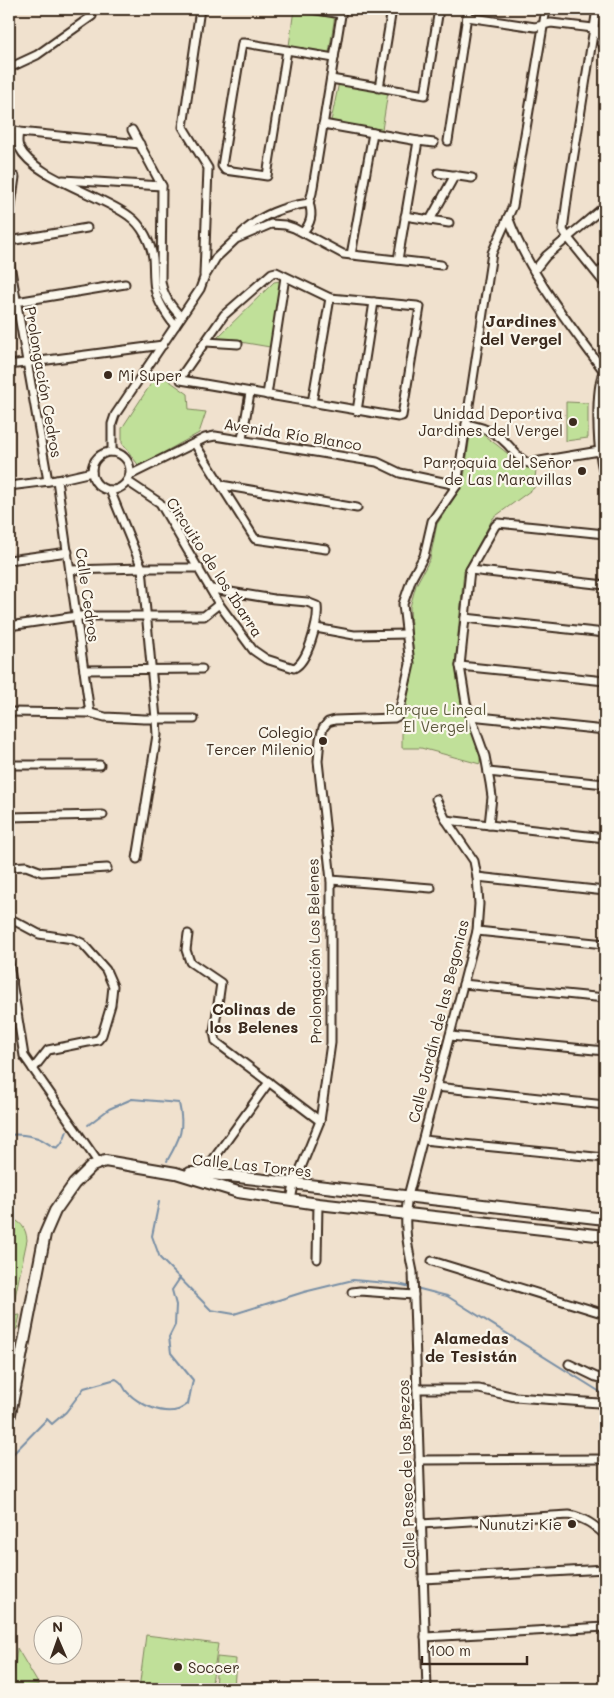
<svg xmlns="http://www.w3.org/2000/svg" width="614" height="1698" font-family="Mali,sans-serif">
  <rect width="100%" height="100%" fill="#f0e1ce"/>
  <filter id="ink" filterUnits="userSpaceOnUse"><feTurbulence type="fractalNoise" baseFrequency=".02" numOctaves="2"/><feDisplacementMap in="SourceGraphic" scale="10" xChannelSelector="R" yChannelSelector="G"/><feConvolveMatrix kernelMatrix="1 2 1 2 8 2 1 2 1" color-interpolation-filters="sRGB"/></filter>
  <g filter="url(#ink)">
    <!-- green -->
    <g fill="#c0e099" stroke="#7e855c">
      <polygon points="294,9 335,15 329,53 289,46"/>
      <polygon points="339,82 388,92 382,130 331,121"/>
      <polygon points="280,281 282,285 270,347 217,338 274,282"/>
      <polygon points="158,373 188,394 189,410 206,412 199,433 139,466 122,443 122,428"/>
      <polygon points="566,402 588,403 588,438 566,441"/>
      <polygon points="482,434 497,445 523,466 536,469 534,488 493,518 464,571 455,665 480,756 480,764 421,748 402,748 402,717 413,665 410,607 416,585 430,559 437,524 463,485 470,435"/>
      <path d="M9 1218C21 1221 26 1228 27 1240L11 1316 20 1315 17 1329 9 1330Z"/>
      <polygon points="146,1635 218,1644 211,1689 139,1689"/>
      <polygon points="17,1648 39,1685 12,1688"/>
      <polygon points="217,1657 236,1659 234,1689 215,1689"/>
    </g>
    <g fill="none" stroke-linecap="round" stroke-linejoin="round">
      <!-- stream -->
      <g stroke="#798fa5" stroke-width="2">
        <path d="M88 1125 109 1109 132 1099 179 1103C185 1130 180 1138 167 1161"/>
        <path d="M9 1135C17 1134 30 1135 38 1138 54 1144 57 1159 67 1131"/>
        <polyline points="159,1202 152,1236 160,1258 211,1310 234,1314 304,1292 353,1280 398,1284 411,1287"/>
        <polyline points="416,1288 447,1296 605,1395"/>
        <path d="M9 1458 47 1419 52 1424 66 1412 84 1388 116 1379C125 1384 122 1387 128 1393 139 1404 162 1415 178 1410 181 1409 185 1406 188 1404L193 1380 171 1353 169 1337 175 1325 176 1305 172 1290 180 1278"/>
      </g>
      <!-- street casing -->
      <g stroke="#3b2a1e" stroke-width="11">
        <g id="street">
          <polyline points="200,9 183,127 208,168 204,275"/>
          <polyline points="311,9 341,14"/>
          <polyline points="597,9 568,192 563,230 568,238 605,284"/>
          <polyline points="467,17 535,27 551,23 593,28 598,31 605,50"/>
          <polyline points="287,50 267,176 225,170 222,166 242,43 245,43 334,58"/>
          <polyline points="9,68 37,55 92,16"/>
          <polyline points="331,79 425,95 439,9"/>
          <polyline points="379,88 392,9"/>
          <polyline points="323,124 418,141 434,143"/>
          <polyline points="9,129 19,132 140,144"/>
          <path d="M132 130 162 186 161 281C163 296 171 306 181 317"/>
          <path d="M19 132C18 137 17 142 19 147 34 178 102 195 129 216 142 225 151 243 153 258 154 268 153 279 155 289 158 303 167 315 175 326"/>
          <polyline points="448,141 468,9"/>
          <polyline points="438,173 472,178"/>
          <polyline points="63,180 162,186"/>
          <polyline points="309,203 312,193 342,9"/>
          <polyline points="405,216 449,223"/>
          <path d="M508 217C529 274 568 322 603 370"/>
          <polyline points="9,220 15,177"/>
          <polyline points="430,220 455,175"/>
          <path d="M303 232C311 223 313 215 309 203"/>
          <path d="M242 233C262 214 283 207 309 203"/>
          <polyline points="9,241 87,228"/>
          <polyline points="351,255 373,133"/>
          <polyline points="9,259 48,481"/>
          <polyline points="398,260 418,141"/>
          <polyline points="534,271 546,256 605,206"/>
          <polygon points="276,272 330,298 417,306 420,307 402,416 398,417 181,380 182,375 224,315 272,273"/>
          <polyline points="598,273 605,267"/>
          <polyline points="16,302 125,284"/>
          <polyline points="206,342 238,344"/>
          <polyline points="9,365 163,345"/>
          <path d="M605 367C594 389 597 453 605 477"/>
          <polyline points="267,395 285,277"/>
          <polyline points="312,403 330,298"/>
          <polyline points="357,411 374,302"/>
          <path d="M466 424C481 427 494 431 505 442 513 449 518 459 528 463L605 450"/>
          <polyline points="242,439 250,393"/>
          <polyline points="195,444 255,539 326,549"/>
          <polyline points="112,452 112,424 115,415 200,289 204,278 216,258 236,239 271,224 285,225 294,228 343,254 441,265"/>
          <circle cx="111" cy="471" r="19"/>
          <polyline points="130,475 205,438 215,436 377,462 400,473 457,485"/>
          <polyline points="57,480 90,713"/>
          <path d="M127 481 160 503 219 604 253 650 266 659 294 668C308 662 319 620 317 606L307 602 274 599 212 589"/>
          <polyline points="221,485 357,508"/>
          <polyline points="9,486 57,480 92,472"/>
          <polyline points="110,490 142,568 156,719 157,735 137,859"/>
          <polyline points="9,560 68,552"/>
          <polyline points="70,570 142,568 199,568"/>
          <polyline points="470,570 605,585"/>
          <polyline points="465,618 605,633"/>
          <polyline points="9,626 77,616 204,616 219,604"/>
          <polyline points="316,628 354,635 406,634"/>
          <polyline points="460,666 605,681"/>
          <polyline points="84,670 202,669"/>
          <polyline points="9,712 90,713 105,717 144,719 194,719"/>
          <polyline points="470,716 605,730"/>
          <polyline points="9,765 100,765"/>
          <polyline points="488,772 605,784"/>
          <polyline points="9,817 103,815"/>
          <polyline points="446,820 605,838"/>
          <polyline points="489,825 492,797 490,783 485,756 466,703 460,666 470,570 495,526 498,523 605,534"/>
          <polyline points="9,867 26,866 42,872 107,868"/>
          <polyline points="477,877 605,891"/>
          <polyline points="331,880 431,888"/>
          <polyline points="9,918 39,934 73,939 82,943 106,970 113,986 111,1005 102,1035 98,1040 48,1050 33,1069"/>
          <polyline points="477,931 605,944"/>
          <polyline points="188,934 186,950 190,962 221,983 214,1032 216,1042 320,1121"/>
          <polyline points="9,963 24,1056 98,1162"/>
          <polyline points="463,984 605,998"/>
          <polyline points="450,1036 605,1051"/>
          <polyline points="436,1087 605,1105"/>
          <polyline points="423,1140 605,1158"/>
          <polyline points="202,1175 269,1082"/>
          <polyline points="291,1200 294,1185 320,1121 331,1043 331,880 318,761 320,739 323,728 328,722 335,720 394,718 398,716 399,713 410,664 403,604 412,578 424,556 432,521 457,485 492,253 513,206 546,9"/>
          <polyline points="317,1259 318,1204"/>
          <polyline points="432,1261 605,1314"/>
          <polyline points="352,1292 360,1291 414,1295"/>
          <polyline points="569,1364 596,1377 605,1379"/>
          <polyline points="417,1389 479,1389 515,1397 599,1403 605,1408"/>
          <polyline points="419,1460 605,1459"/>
          <path d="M421 1524 569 1515C585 1518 594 1525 605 1535"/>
          <polyline points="423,1579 605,1569"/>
          <polyline points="425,1637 605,1627"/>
          <path d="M427 1689 413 1272C407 1243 403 1225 408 1196L477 931 479 904 477 877 474 861 446 820 436 799"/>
        </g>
      </g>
      <!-- secondary casing -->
      <g stroke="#3b2a1e" stroke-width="14">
        <g id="secondary">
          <polyline points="190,1173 203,1173 605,1219"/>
          <polyline points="9,1419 45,1234 55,1211 74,1184 92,1166 105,1161 176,1173 238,1192 318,1204 605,1236"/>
        </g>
      </g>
      <!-- street -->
      <use href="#street" stroke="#fbf7ec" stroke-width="7"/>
      <!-- secondary -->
      <use href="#secondary" stroke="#fbf7ec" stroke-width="10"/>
    </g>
  </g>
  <!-- markers -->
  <g fill="#3b2a1e" stroke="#fbf7ec" stroke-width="2">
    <circle cx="108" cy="375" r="5"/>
    <circle cx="573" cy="422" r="5"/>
    <circle cx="582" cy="471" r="5"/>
    <circle cx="323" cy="741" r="5"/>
    <circle cx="572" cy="1524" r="5"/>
    <circle cx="178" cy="1667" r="5"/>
  </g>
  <g text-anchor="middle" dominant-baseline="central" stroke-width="4.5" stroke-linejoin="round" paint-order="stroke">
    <!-- poi labels -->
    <g font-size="15" fill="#3b2a1e" stroke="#fbf7ec" text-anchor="end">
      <text x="118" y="375" text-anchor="start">Mi Super</text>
      <text x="563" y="413">Unidad Deportiva<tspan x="563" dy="17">Jardines del Vergel</tspan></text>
      <text x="572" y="462">Parroquia del Señor<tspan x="572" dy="17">de Las Maravillas</tspan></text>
      <text x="313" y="732">Colegio<tspan x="313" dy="17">Tercer Milenio</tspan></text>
      <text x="562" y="1524">Nunutzi Kie</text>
      <text x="188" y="1667" text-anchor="start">Soccer</text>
    </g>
    <!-- street labels -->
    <g font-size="15" fill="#3b2a1e" stroke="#fbf7ec">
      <text transform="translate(44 382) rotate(80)">Prolongación Cedros</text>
      <text transform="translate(293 434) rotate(9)">Avenida Río Blanco</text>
      <text transform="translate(215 567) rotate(57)">Circuito de los Ibarra</text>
      <text transform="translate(88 595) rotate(82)">Calle Cedros</text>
      <text transform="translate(314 951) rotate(-91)">Prolongación Los Belenes</text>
      <text transform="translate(438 1021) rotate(-76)">Calle Jardín de las Begonias</text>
      <text transform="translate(252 1165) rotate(6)">Calle Las Torres</text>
      <text transform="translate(406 1474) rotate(-92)">Calle Paseo de los Brezos</text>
    </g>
    <!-- park labels -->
    <g font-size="15" fill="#5c583d" stroke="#fbf7ec">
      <text x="436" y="709">Parque Lineal<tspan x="436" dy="17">El Vergel</tspan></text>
    </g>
    <!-- neighbourhood labels -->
    <g font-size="16" font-weight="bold" fill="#3b2a1e" stroke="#fbf7ec">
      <text x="521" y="320">Jardines<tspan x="521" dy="18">del Vergel</tspan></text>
      <text x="254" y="1008">Colinas de<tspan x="254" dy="18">los Belenes</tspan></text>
      <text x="471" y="1337">Alamedas<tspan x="471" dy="18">de Tesistán</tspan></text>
    </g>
  </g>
  <!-- margin -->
  <rect width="614" height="1698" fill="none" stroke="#fbf7ec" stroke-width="30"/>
  <rect x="15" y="15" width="584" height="1668" fill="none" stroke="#3b2a1e" stroke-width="2" filter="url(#ink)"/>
  <!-- north arrow -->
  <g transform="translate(58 1640) rotate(358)"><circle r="24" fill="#fbf7ec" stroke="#aea59a"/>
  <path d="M0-4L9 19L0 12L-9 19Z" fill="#3b2a1e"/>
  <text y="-8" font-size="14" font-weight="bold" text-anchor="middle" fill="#3b2a1e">N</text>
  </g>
  <!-- scale -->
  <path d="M422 1656v8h105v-8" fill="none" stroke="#3b2a1e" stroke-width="2.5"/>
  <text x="429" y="1656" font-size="15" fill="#3b2a1e" stroke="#fbf7ec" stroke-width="4" paint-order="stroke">100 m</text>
</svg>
